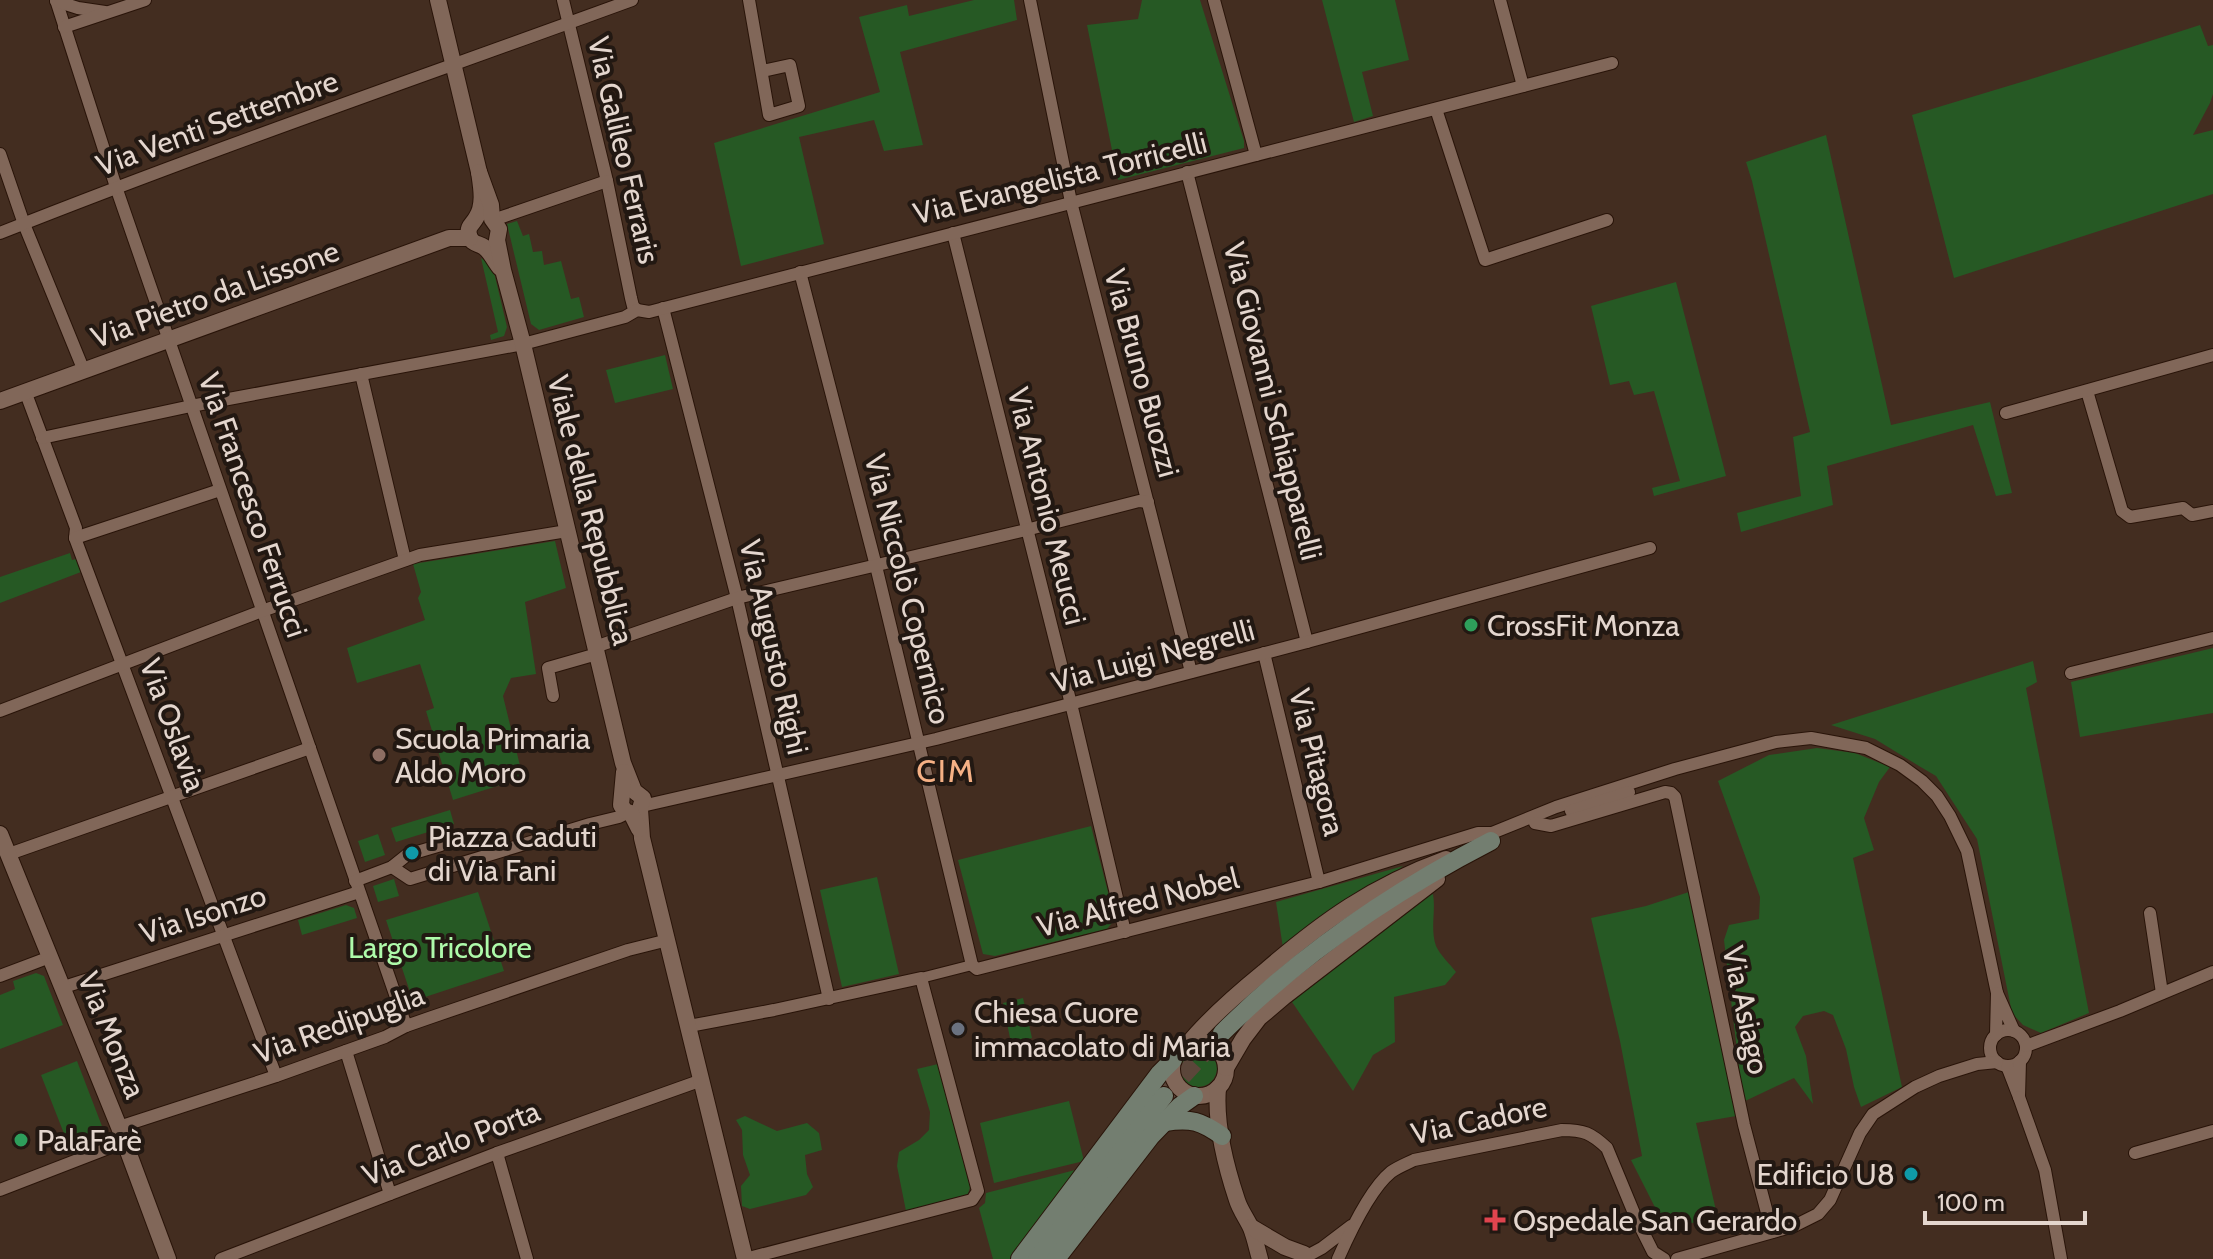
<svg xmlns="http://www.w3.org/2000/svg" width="2213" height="1259" font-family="Cabin,sans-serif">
  <rect width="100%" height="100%" fill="#432d20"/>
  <!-- green -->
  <g fill="#265924">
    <polygon points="974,0 1014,0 1017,20 900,52 923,145 884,151 874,120 799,137 824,244 741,266 714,143 880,92 859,17 907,5 909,16"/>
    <polygon points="1142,0 1200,0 1244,141 1244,148 1118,180 1087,25 1138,19"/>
    <polygon points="1322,0 1395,0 1409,60 1362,72 1373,116 1354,122"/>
    <polygon points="2200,25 2208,46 2213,45 2213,94 2210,103 2193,135 2213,130 2213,194 1954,278 1912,115 2028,80"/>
    <polygon points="1826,135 1891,425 1990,402 2012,493 1996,496 1973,425 1827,466 1833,505 1741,532 1737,513 1801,496 1793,437 1810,432 1752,181 1746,162"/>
    <polygon points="517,221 523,236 529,234 533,252 542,251 544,265 561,261 571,299 579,297 584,317 539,330 531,324 507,224"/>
    <polygon points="481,258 487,262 494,272 507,327 504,336 491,340 490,335 498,332"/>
    <polygon points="1676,282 1726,476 1654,496 1652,488 1680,481 1654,391 1634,395 1629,381 1610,385 1591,306"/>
    <polygon points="665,355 673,389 615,403 606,370"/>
    <polygon points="555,541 566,588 525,602 536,674 511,678 503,696 523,778 453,800 426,711 434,708 420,664 357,683 347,648 425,620 418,598 421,592 413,564"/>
    <polygon points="70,553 72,560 76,559 81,572 0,603 0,577"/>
    <polygon points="2213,648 2213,713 2080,737 2071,682"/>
    <polygon points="2033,661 2037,682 2026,688 2089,1013 2041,1033 2023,1025 2012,1013 1977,839 1949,796 1936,776 1919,766 1875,739 1831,725"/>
    <polygon points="1817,748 1855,753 1890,767 1879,782 1864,818 1874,850 1853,858 1902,1087 1861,1107 1854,1087 1846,1049 1833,1015 1824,1011 1803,1016 1795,1027 1806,1056 1813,1104 1794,1078 1743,1102 1724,940 1729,925 1759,919 1760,897 1718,781 1769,755"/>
    <polygon points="450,810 454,824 396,842 391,828"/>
    <polygon points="1091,826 1115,919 1107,929 995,956 983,954 958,860"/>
    <polygon points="378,834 385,855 365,862 358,841"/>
    <polygon points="1403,866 1390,877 1283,948 1276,902"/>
    <polygon points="877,877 899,974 842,987 820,890"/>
    <polygon points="394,879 399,896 378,902 373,886"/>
    <polygon points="1695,890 1736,1116 1696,1123 1717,1215 1667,1231 1631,1160 1642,1156 1620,1041 1591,918 1646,906"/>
    <polygon points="478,892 504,971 413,1001 386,920"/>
    <path d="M1433 894C1436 911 1430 929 1436 946 1440 955 1450 964 1456 972L1445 985 1394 997 1395 1042 1373 1055 1353 1091 1292 1002C1321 975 1354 954 1385 930 1405 916 1408 900 1433 894Z"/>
    <polygon points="346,905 354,908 357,918 302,935 298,920"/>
    <polygon points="36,973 44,976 63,1025 0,1049 0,995 15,989 13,981"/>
    <polygon points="1023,998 1032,1038 1011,1043 1003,1003"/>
    <circle cx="1198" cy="1068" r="19"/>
    <path d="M77 1061 105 1134C100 1147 84 1150 72 1154L41 1075Z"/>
    <polygon points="938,1064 970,1187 968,1194 906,1211 897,1166 899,1152 919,1140 929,1130 930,1112 917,1069"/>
    <polygon points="1069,1101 1084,1161 994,1183 980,1123"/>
    <polygon points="745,1116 777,1131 807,1123 819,1133 822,1150 805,1155 807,1174 813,1187 806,1195 750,1209 742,1206 741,1186 750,1175 743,1155 742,1130 736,1120"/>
    <polygon points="1079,1169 1010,1259 993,1259 979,1208 985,1203 986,1193"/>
  </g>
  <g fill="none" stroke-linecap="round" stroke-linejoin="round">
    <!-- secondary-tunnel -->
    <polyline stroke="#5b463a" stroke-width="18" stroke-dasharray="18 9" stroke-linecap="butt" points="1164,1096 1222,1033"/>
    <!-- pedestrian casing -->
    <g stroke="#291409" stroke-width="12">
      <polyline id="pedestrian" points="921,978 972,965"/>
    </g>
    <!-- minor casing -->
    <g stroke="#291409" stroke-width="14">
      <g id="minor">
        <polyline points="56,0 116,187 406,1026"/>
        <polyline points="563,0 607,181 631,298 633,306 637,310"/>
        <polyline points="749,0 769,115 799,106 790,65 763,71"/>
        <polyline points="1030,0 1071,202 1191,672"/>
        <polyline points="1214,0 1256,155"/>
        <polyline points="1500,0 1523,86"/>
        <polyline points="56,1 78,8 105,12"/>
        <polyline points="64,27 145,0"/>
        <polyline points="1436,109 1485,260 1607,220"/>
        <polyline points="0,154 24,224 84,371"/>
        <polyline points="1187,172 1307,642"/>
        <polyline points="496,221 502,217 607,181"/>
        <path d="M0 233C209 150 421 77 632 0"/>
        <polyline points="953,233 1073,712 1125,932"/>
        <polyline points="800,272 876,566 972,965 977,969 1319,882 1478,833 1492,833 1556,807 1675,769 1776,742 1811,738 1866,748 1900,765 1922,781 1937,796 1950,816 1967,851 1997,993"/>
        <polyline points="663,308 737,598 829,999"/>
        <polyline points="361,374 405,560"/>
        <polyline points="25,391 76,528 75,538 276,1076"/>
        <polyline points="2087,391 2122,511 2130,517 2183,508 2192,515 2213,511"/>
        <polyline points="2006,413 2213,355"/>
        <polyline points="42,438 191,406 523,344 625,317 637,310 649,312 1612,63"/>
        <polyline points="75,538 220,490"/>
        <polyline points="595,647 737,598 1026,530 1139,501 1148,502"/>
        <polyline points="1264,653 1319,882"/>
        <polyline points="2071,673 2213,638"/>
        <polyline points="553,696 548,668 597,654"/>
        <polyline points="0,711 262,611 420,555 567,531"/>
        <polyline points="642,806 936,739 1307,642 1650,548"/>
        <polyline points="1571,811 1629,792"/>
        <polyline points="1535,823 1551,826 1665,792 1671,793 1675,797 1744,1125 1772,1232"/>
        <polyline points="9,854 310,748"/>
        <polyline points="392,867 410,879 590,824 619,817 629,812"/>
        <polyline points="355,881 392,867 407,855 441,845"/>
        <polyline points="2150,913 2162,993"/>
        <polyline points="0,976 50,957"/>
        <polyline points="64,987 359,892"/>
        <polyline points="689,1026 774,1010 921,978 978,1191 972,1200 745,1259"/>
        <circle cx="2008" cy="1048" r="18"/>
        <polyline points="1996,1035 1997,993 2014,1031"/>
        <polyline points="2026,1046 2120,1011 2213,972"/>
        <polyline points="346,1051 390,1194"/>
        <polyline points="2007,1066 2019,1097 2020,1061"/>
        <polyline points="2019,1097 2045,1170 2061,1259"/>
        <polyline points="119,1127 276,1076 385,1037 406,1026 429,1018 628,950 668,940"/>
        <polyline points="497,1153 527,1259"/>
        <polyline points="2135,1153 2213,1131"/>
        <polyline points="0,1190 124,1142"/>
        <polyline points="1309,1255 1322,1248 1351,1226"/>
        <polyline points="221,1259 497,1153 702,1080"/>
        <path d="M1338 1259C1349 1234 1370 1189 1391 1172 1398 1167 1406 1164 1414 1160L1562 1130C1584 1130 1591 1133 1607 1148L1636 1218 1653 1252 1664 1259"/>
        <polyline points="1677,1259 1794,1226 1818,1214 1830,1200 1860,1133 1873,1114 1915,1087 1939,1076 1977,1064 1997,1062"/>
      </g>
    </g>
    <!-- tertiary casing -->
    <g stroke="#291409" stroke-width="18">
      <g id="tertiary">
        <path d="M438 0 479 172C481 186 485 205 476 218 473 224 467 226 469 235 471 244 478 243 484 247 490 251 495 262 500 268"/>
        <polyline points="479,172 491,205 492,219 499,229 497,240 503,270 523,344 623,763 634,791 643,798 640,809 642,838 745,1259"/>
        <polyline points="0,401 449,238 470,238"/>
        <polyline points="624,772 621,805 625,811 631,813 639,829"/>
        <polyline points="0,834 119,1127 168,1259"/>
        <circle cx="1199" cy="1069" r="27"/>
        <path d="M1188 1044C1210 1017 1237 994 1264 972 1323 921 1372 886 1446 859"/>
        <polyline points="1226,1068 1243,1039 1259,1018 1285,996 1437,879"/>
        <path d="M1218 1088C1215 1123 1226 1167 1237 1200 1240 1210 1247 1219 1251 1228 1255 1238 1257 1249 1260 1259"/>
        <polyline points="1251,1227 1285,1247 1304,1254"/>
      </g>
    </g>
    <!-- secondary casing -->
    <g stroke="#291409" stroke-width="20">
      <g id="secondary">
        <path d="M1222 1033C1301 954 1392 892 1491 841"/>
        <path d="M1165 1122C1191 1118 1201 1121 1222 1136"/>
        <polyline points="1020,1259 1160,1073 1173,1060"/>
        <polyline points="1037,1259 1164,1096"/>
        <polyline points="1056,1259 1151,1136 1180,1106 1194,1096"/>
      </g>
    </g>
    <!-- pedestrian -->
    <use href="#pedestrian" stroke="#816759" stroke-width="10"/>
    <!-- minor -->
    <use href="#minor" stroke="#816759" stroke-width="12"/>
    <!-- tertiary -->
    <use href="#tertiary" stroke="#816759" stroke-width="16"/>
    <!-- secondary -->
    <use href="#secondary" stroke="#737e70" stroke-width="18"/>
  </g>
  <!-- markers -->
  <g fill="#2e9e5b" stroke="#221812" stroke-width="3">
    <circle cx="1471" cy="625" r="8"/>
    <circle cx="21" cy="1140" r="8"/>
  </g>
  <circle fill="#8d6e63" stroke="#221812" stroke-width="3" cx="379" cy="755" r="8"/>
  <g fill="#0f9aa8" stroke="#221812" stroke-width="3">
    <circle cx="412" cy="853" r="8"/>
    <circle cx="1911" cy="1174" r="8"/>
  </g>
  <circle fill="#6b7280" stroke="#221812" stroke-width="3" cx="958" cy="1029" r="8"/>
  <path fill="#e0444e" stroke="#221812" stroke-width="3" d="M1491 1208h8v8h8v8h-8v8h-8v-8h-8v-8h8z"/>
  <g text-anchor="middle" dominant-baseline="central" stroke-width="8" stroke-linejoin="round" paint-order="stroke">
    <!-- street labels -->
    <g font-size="30" fill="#e4d6ce" stroke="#221812">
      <text transform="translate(217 123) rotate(-20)">Via Venti Settembre</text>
      <text transform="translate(624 150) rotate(77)">Via Galileo Ferraris</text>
      <text transform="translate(1060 178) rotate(-14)">Via Evangelista Torricelli</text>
      <text transform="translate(215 294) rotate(-20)">Via Pietro da Lissone</text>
      <text transform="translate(1142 373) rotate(75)">Via Bruno Buozzi</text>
      <text transform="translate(1273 401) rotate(76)">Via Giovanni Schiapparelli</text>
      <text transform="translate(253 505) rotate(71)">Via Francesco Ferrucci</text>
      <text transform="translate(1047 506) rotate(76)">Via Antonio Meucci</text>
      <text transform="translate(591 510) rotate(76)">Viale della Repubblica</text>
      <text transform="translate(908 589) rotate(76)">Via Niccolò Copernico</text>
      <text transform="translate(774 647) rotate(77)">Via Augusto Righi</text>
      <text transform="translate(1153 656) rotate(-15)">Via Luigi Negrelli</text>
      <text transform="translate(173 725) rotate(70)">Via Oslavia</text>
      <text transform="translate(1317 762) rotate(76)">Via Pitagora</text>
      <text transform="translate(1138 902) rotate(-14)">Via Alfred Nobel</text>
      <text transform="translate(203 914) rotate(-18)">Via Isonzo</text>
      <text transform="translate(1746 1010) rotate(78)">Via Asiago</text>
      <text transform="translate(339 1024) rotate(-20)">Via Redipuglia</text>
      <text transform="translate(112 1035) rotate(68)">Via Monza</text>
      <text transform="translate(1479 1120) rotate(-12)">Via Cadore</text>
      <text transform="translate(451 1143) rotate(-21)">Via Carlo Porta</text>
    </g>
    <!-- poi labels -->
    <g font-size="30" fill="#e4d6ce" stroke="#221812" text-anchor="start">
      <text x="1487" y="625">CrossFit Monza</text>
      <text x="395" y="738">Scuola Primaria<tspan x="395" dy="34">Aldo Moro</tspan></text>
      <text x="428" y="836">Piazza Caduti<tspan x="428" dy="34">di Via Fani</tspan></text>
      <text x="974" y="1012">Chiesa Cuore<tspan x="974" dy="34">immacolato di Maria</tspan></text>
      <text x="37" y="1140">PalaFarè</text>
      <text x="1895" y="1174" text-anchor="end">Edificio U8</text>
      <text x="1513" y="1220">Ospedale San Gerardo</text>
    </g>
    <!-- park labels -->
    <g font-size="30" fill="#aefaaa" stroke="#221812">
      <text x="440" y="947">Largo Tricolore</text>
    </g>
    <!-- neighbourhood labels -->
    <g font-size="32" letter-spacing="2" fill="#f6b185" stroke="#221812">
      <text x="946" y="770">CIM</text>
    </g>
  </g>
  <!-- scale -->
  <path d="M1925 1211v12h160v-12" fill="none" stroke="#e4d6ce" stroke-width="4"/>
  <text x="1937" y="1211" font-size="24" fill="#e4d6ce" stroke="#221812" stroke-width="6" paint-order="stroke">100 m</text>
</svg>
